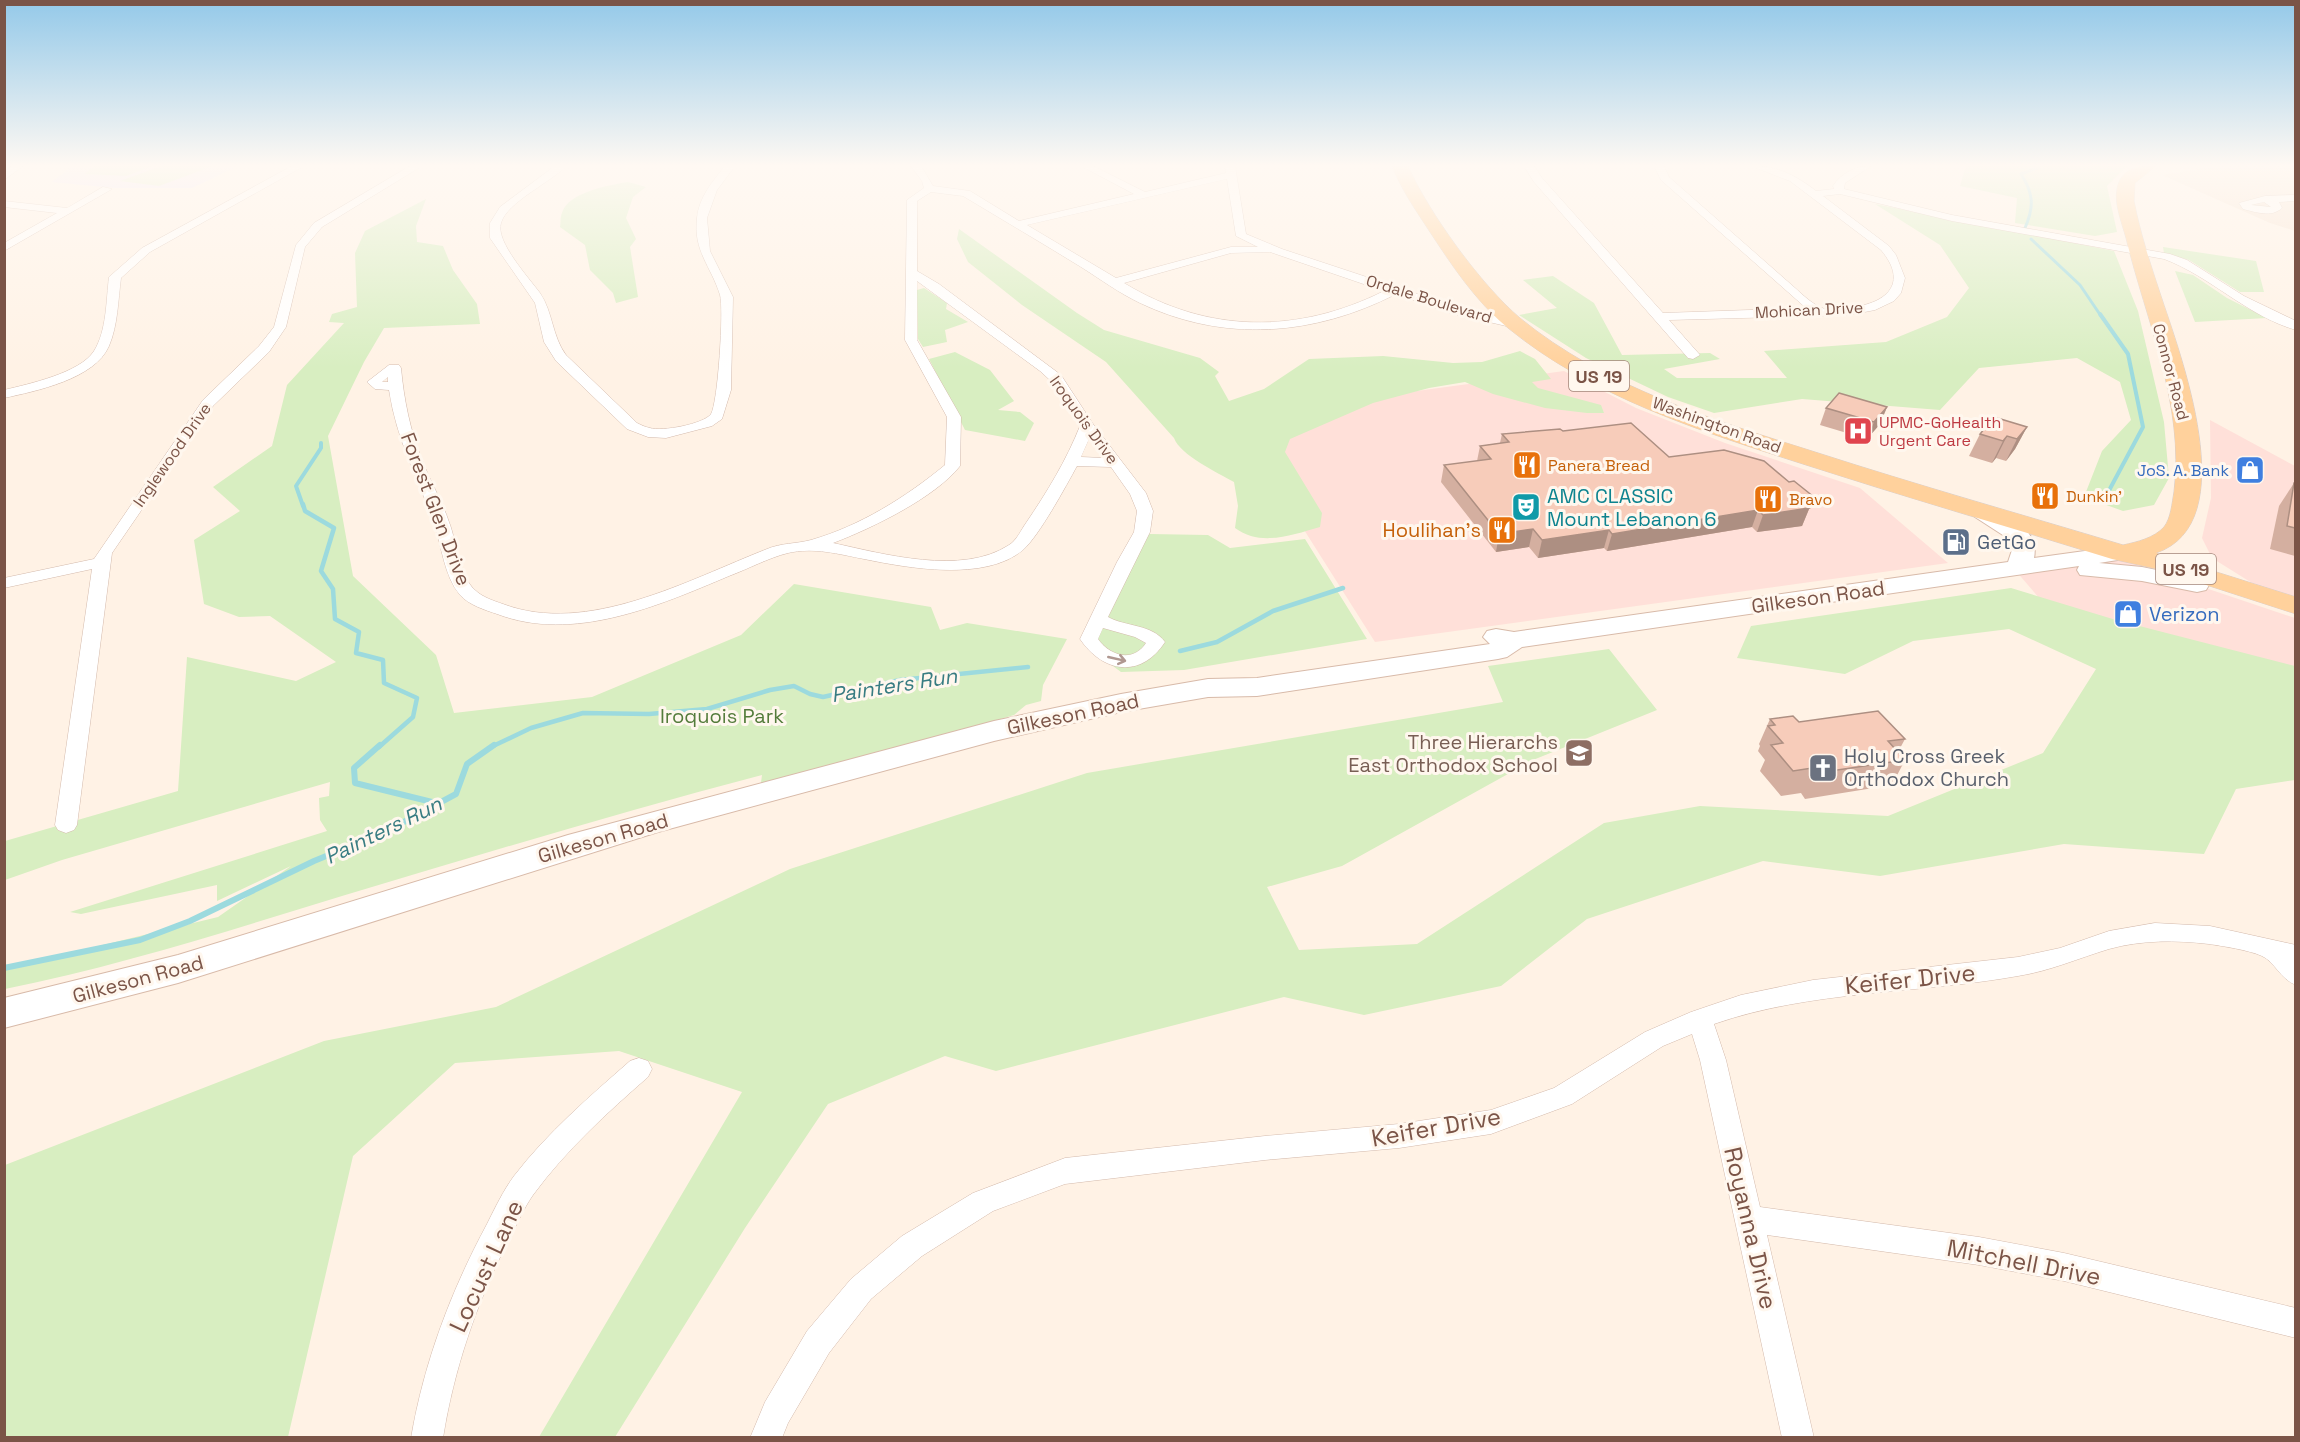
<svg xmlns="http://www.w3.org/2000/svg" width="2300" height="1442" font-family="'Space Grotesk',sans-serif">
  <rect width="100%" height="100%" fill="#fff2e5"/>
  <!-- residential -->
  <polygon fill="#f7e3d2" points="2218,166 2295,166 2295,231 2270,223 2162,175"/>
  <!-- commercial -->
  <g fill="#ffe0d9">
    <polygon points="1564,371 1636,408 1725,443 1860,488 1948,563 1375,642 1232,416"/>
    <polygon points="2210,420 2295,466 2295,598 2252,583 2212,558 2202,538 2211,498"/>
    <polygon points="2121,553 2146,568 2295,618 2295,673 2046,606 2015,570"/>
  </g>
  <!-- education -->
  <polygon fill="#efe2fb" points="72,166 238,166 192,188 114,188 52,182"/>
  <!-- green -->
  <g fill="#d8eec1">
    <polygon points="94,166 153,166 126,176 85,174"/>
    <polygon points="161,166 213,166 159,186 120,181"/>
    <polygon points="1966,166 2127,166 2107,186 2117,232 2095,236 2015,223 2017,198 1960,186"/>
    <path d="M628 182 646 187 633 197 626 218 636 239 630 247 638 297 616 303 613 293 590 270 585 245 560 227C561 223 560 217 562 213 568 192 610 185 628 182Z"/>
    <path d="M426 199 416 226 417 242 443 246 453 270 477 304 480 324 384 328 364 362 328 436 353 576 436 655 454 713 592 697 741 635 794 584 931 607 940 630 967 623 1067 639 1043 685 1041 701 1026 705 1014 715 760 790 762 775C621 812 482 854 342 896 231 930 119 966 5 989L4 969 218 917 291 866 217 901V885L81 914 70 912 327 831 320 820 319 798 329 796 330 782 62 860 5 880V841L178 791 187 657 296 681 336 662 270 616 239 617 204 604 194 540 240 511 213 487 272 446 287 385 344 323 329 322 332 314 357 307 355 253 365 231Z"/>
    <polygon points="1875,204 2114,251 2138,311 2164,422 2169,478 2154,505 2123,511 2084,497 2102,451 2131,420 2120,382 2077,358 1979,368 1940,410 1802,399 1714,413 1668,397 1586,358 1519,315 1557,308 1523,280 1553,276 1594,303 1622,355 1710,353 1720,359 1664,369 1677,378 1787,378 1764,351 1886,342 1947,317 1969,288 1940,245"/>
    <path d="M959 229 1077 313 1104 330 1200 358 1219 372 1215 376 1229 401 1264 389 1309 359 1383 356 1453 363 1482 362 1520 351 1535 359 1551 379 1532 382 1538 388 1601 405 1604 413H1587L1545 408 1493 394 1465 382 1429 388 1373 403 1290 439 1285 452 1322 513 1320 527C1292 535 1261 547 1235 528L1238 506 1234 482C1218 473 1180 455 1174 438L1106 362 1022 305 968 262 957 239Z"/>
    <polygon points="2163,247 2256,261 2264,292 2240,292 2189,260 2164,253"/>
    <polygon points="2175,271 2193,275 2227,298 2267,318 2195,322"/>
    <polygon points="924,288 947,303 946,309 968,322 945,330 947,342 923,347 918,339 917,290"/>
    <polygon points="955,352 990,370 1014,401 998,410 1020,412 1034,423 1025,441 965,430 929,359"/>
    <polygon points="1149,534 1208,535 1230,548 1305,539 1367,639 1184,670 1121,672 1086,646"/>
    <polygon points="2011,588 2116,620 2295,666 2295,780 2236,789 2204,854 2064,844 1880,876 1763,861 1587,919 1501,986 1364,1015 1284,997 996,1071 945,1056 828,1104 745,1228 615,1437 539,1437 742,1092 619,1051 455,1063 353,1156 288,1437 5,1437 5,1165 324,1041 496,1007 790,869 1087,773 1503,702 1488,666 1609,649 1657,710 1533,760 1342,866 1267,887 1299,950 1417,944 1604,823 1700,806 1888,816 2043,753 2096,669 2009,629 1913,641 1845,674 1737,658 1751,626"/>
  </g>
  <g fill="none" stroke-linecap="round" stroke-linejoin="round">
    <!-- stream-far3 -->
    <g stroke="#9cdade" stroke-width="3">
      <path d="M2025 228C2034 207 2034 194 2021 174L2037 168 2035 166"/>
      <polyline points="2031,239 2080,285 2101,316"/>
    </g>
    <!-- stream-far2 -->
    <g stroke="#9cdade" stroke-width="4">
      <polyline points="2100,314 2128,354 2143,427 2105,498"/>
      <polyline points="303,506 296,486 321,448 321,443"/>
    </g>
    <!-- stream-far1 -->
    <g stroke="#9cdade" stroke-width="4.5">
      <polyline points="303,504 305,511 334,528 321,571 333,589 335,619 359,632 356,653 383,660 384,683 417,698 413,717 379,747"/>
      <polyline points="1180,651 1217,642 1273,611 1343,588"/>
      <polyline points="491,747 531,728 583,713 649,714 707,709 770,690 794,686 810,694 823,697 900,680 1028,667"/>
    </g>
    <!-- stream -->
    <g stroke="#9cdade" stroke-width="6">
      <polyline points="380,745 354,768 355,783 436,803"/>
      <polyline points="4,968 140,940 190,921 314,861 387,831 456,794 467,764 494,745"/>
    </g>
    <!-- street casing -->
    <g stroke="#d4baac" stroke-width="1">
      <g id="street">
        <polygon points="12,166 23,166 4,180 4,172"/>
        <path d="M292 166H304L150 252 121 278C118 301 118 325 109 346 95 379 36 391 4 398V390C29 384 80 373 94 351 107 330 106 300 109 277L142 248Z"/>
        <polygon points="410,166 422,166 322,227 305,247 286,327 269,352 213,406 112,553 77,825 74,830 66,833 58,830 55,825 92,569 4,588 4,578 94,559 203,400 259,346 274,327 296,245 314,223"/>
        <path d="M555 166H566C550 183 507 202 501 223 495 241 529 278 540 293 553 312 552 336 566 355L637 423C641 425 645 427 650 428 661 432 704 424 711 414 718 403 724 308 720 295 711 266 693 251 697 218 699 197 713 181 725 166H735L717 190 707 218 710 251 733 297 731 390 722 419 712 426 666 438 648 437 627 429 556 361 544 342 535 303 490 238V223L500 207Z"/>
        <path d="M911 166H921L933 186 970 191 1019 221 1134 194 1081 166H1093L1145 192 1226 173 1225 166H1235L1246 234 1282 249 1457 307 1519 321 1521 324 1515 328 1450 313 1396 294C1314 336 1224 343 1140 303 1119 293 1100 279 1081 267 1042 243 1003 220 963 196L931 192 917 201V271L939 284 1061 375 1093 424 1146 493 1153 511 1150 532 1108 617C1126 627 1152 624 1165 642 1141 679 1103 673 1080 639L1117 562 1134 532 1137 511 1130 494 1111 467 1077 466C1066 486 1039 536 1023 550 985 582 908 568 864 559 838 554 814 547 788 553 768 558 748 569 729 576 658 606 573 643 497 614 485 610 469 605 460 595 444 576 442 547 434 523 417 475 397 442 389 390L375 389 367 382 389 365H399L401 368C404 400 410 430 422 460 430 481 442 501 449 522 457 542 458 575 475 590 482 597 494 601 503 604 587 636 688 580 767 549 781 543 796 544 811 540 860 526 906 497 945 465L947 417 905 340 907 200 924 188 922 181ZM1227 179 1236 236 1258 247H1231L1116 278 1027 225ZM1270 252 1384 291C1298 334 1208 334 1124 283L1231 253ZM917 281 1040 371 1051 381 1080 426C1066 461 1047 492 1026 523 1021 530 1017 540 1009 545 962 576 884 554 833 543 870 529 935 498 960 466L961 417 917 340ZM388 377V382H382ZM1089 439 1104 458 1081 457ZM1103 628 1135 637 1146 643C1133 663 1110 656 1098 639Z"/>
        <path d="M1524 166H1534L1542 178 1663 313 1806 308 1661 180 1654 166H1664L1669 177 1794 287C1803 295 1814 306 1825 309 1831 310 1839 308 1844 308 1881 306 1912 287 1881 250L1790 181 1751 166C1776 165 1797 176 1816 191L1834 189 1833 186C1841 173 1856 166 1871 166L1845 183 1844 189 1952 215 2170 254 2187 260 2244 296 2296 321V330C2247 316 2210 276 2164 259L1952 221 1840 194 1823 196 1889 246 1896 255 1905 278 1901 293 1894 301 1875 310 1849 315 1669 320 1700 355 1693 359 1688 358 1534 182Z"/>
        <polygon points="103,187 112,189 4,251 4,243 57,213 4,207 4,201 67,208"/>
        <path d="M2296 195V201L2279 202 2282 208C2271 218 2256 212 2243 209L2239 203 2265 196ZM2264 202 2271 207 2251 205Z"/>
        <path d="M2155 923 2210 926 2296 945V985C2280 979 2275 962 2262 956 2249 950 2222 946 2209 944 2176 940 2141 940 2109 949 2079 958 2050 971 2018 976 1917 994 1812 990 1714 1024L1726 1060 1760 1207 1979 1237 2064 1253 2296 1308V1338L2064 1281 1979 1265 1767 1235 1814 1438H1782L1700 1060 1692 1034 1663 1046 1572 1104 1491 1134 1399 1148 1265 1160 1065 1184 993 1211 922 1256 871 1299 829 1353 788 1423 782 1438H750L765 1402 807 1331 851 1279 902 1236 973 1193 1065 1158 1265 1136 1399 1124 1491 1110 1554 1088 1645 1032 1691 1012 1741 995 1813 980 2018 957 2060 948 2109 931Z"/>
        <path d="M639 1058 648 1061 652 1069 648 1077C607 1113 566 1150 533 1195 523 1209 516 1227 507 1243 476 1305 454 1369 443 1438H411C424 1362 451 1291 487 1224 495 1208 503 1191 514 1176 547 1133 589 1097 630 1061Z"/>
      </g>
    </g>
    <!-- secondary casing -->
    <g stroke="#d8baa9" stroke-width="2">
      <path id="secondary" d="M1983 505C2006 511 2040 530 2034 558L2121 546 2130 548 2133 553 2130 558 2099 563 2142 567 2206 580 2209 585 2206 590 2197 592 2142 581 2080 575 2077 570 2079 566 1522 647 1507 657 1498 659 1257 696 1208 697 1121 712 994 741 658 832 178 983 4 1028V998L178 955 568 835 994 721 1121 694 1208 679 1257 678 1490 644 1483 637 1487 631 1496 629 1514 632 2008 562 2012 550 2009 539 1975 517 1971 512 1975 507Z"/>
    </g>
    <!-- primary casing -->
    <g stroke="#dacfcb" stroke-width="1">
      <path id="primary" d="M1392 166H1408C1429 213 1481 285 1520 318 1604 387 1713 420 1815 452 1917 485 2020 514 2123 545 2137 542 2154 538 2164 527 2171 518 2172 503 2174 492 2185 405 2146 321 2126 238 2122 223 2114 204 2117 189 2121 168 2138 166 2156 166L2135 183 2134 201C2140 232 2150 263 2160 293 2180 354 2245 523 2156 553L2296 597V614L2157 569 2112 559C2009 527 1905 497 1803 464 1700 431 1593 397 1508 328 1475 301 1451 264 1428 229 1415 209 1401 189 1392 166Z"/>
    </g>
    <!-- street -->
    <use href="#street" fill="#fff" fill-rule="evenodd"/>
    <!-- secondary -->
    <use href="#secondary" fill="#fff" fill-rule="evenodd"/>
    <!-- primary -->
    <use href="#primary" fill="#ffd19c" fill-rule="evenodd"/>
  </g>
  <!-- wall -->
  <g fill="#d4afa0">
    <polygon points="1887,407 1880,424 1867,439 1820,425 1826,408"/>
    <polygon points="2027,427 2015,449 2006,461 1996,458 1992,463 1969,456 1980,434"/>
    <polygon points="1563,431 1669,457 1789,482 1814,497 1802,526 1757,532 1752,527 1607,551 1604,548 1538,558 1529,547 1496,552 1441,482 1444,465 1477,461 1480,446 1500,443 1502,434"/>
    <polygon points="2294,483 2295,483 2295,556 2270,549 2279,506"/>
    <polygon points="1770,719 1799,722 1905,739 1898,752 1905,760 1892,785 1805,799 1801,793 1781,796 1760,771 1765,760 1758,751 1760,746 1759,744"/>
  </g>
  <!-- shaded-wall -->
  <g fill="#ad8f82">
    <polygon points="1887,407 1880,424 1867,439 1874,422"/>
    <polygon points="2027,427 2015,449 2006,461 2017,439"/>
    <polygon points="2007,436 1996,458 1992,463 2003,441"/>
    <polygon points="1814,497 1802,526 1757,532 1763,515 1799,500"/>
    <polygon points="1758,510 1752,527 1607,551 1612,534"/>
    <polygon points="1533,529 1529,547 1496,552 1499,534"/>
    <polygon points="1609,530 1604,548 1538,558 1542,540"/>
  </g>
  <!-- building -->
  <g fill="#f7ccba" stroke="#ad8f82" stroke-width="1.5">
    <polygon points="1839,393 1887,407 1874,422 1826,408"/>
    <polygon points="1994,417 2027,427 2017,439 2007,436 2003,441 1980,434"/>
    <polygon points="1631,423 1669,457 1724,450 1764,461 1789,482 1794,481 1814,497 1799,500 1809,508 1763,515 1758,510 1612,534 1609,530 1542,540 1533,529 1499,534 1444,465 1491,459 1480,446 1509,442 1502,434 1560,429 1563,431"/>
    <polygon points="2294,483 2295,483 2295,528 2287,526"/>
    <polygon points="1878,711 1905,739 1888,741 1905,760 1817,773 1812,768 1793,771 1771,745 1783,743 1768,726 1775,725 1770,719 1793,716 1799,722"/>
  </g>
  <!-- one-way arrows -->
  <defs><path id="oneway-shaft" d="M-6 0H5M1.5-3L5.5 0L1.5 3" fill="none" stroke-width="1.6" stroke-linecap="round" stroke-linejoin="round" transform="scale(1.5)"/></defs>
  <use stroke="#b09891" href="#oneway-shaft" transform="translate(1117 659) rotate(13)"/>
  <!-- sky -->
  <linearGradient id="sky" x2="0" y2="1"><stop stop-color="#94c9e9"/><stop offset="0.45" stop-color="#fff9f3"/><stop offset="1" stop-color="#fff9f3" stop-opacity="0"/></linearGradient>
  <rect width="2300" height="368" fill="url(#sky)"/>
  <!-- icons -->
  <defs>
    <g id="hospital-square" transform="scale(1.5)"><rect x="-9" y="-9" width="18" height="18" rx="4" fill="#e0444e" stroke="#fff7ee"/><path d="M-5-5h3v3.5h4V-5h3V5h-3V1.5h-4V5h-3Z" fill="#fff"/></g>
    <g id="restaurant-square" transform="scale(1.5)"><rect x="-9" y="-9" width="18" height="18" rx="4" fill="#e8710a" stroke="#fff7ee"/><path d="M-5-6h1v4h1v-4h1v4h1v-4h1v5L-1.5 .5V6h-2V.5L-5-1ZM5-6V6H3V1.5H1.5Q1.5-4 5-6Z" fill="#fff"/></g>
    <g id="shop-square" transform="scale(1.5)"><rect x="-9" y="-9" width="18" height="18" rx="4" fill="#3f7fe0" stroke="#fff7ee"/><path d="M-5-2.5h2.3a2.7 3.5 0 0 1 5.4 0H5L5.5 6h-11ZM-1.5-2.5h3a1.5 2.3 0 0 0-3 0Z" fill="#fff"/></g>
    <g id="theatre-square" transform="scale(1.5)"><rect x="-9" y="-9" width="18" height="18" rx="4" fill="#0f9aa8" stroke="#fff7ee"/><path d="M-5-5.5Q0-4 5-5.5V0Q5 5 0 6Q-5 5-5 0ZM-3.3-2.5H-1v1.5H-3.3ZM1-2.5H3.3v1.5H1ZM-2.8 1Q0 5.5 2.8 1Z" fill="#fff"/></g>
    <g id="fuel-square" transform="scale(1.5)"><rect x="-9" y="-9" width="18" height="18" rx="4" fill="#5c6f8a" stroke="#fff7ee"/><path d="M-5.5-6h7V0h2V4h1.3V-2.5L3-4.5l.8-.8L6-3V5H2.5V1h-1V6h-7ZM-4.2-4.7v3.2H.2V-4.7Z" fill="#fff"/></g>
    <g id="school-square" transform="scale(1.5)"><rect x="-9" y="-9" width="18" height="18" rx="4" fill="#8d6e63" stroke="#fff7ee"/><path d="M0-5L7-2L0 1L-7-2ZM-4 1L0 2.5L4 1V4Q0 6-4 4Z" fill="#fff"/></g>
    <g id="church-square" transform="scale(1.5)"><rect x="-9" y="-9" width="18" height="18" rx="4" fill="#6b7280" stroke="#fff7ee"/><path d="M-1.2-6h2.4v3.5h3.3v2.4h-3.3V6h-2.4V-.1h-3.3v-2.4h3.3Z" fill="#fff"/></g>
  </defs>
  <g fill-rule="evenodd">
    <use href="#hospital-square" x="1858" y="431"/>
    <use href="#restaurant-square" x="1527" y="465"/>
    <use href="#shop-square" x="2250" y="470"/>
    <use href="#restaurant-square" x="2045" y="496"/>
    <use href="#restaurant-square" x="1768" y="499"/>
    <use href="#theatre-square" x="1526" y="507"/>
    <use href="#restaurant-square" x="1502" y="530"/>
    <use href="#fuel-square" x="1956" y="542"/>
    <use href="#shop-square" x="2128" y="614"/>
    <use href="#school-square" x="1579" y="753"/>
    <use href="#church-square" x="1823" y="768"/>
  </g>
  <g text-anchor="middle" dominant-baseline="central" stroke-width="6" stroke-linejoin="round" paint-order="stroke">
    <!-- far-street labels -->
    <g font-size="16" fill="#7b5447" stroke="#fff7ee">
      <text transform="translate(1429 299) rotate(17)">Ordale Boulevard</text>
      <text transform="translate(1809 310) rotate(-3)">Mohican Drive</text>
      <text transform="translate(2171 372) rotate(75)">Connor Road</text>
      <text transform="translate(1084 420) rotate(54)">Iroquois Drive</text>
      <text transform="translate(1717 425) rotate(20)">Washington Road</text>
      <text transform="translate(172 455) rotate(-55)">Inglewood Drive</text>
    </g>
    <!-- far-health labels -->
    <g font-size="16" fill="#be3a42" stroke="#fff7ee" text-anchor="start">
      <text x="1879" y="422">UPMC-GoHealth<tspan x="1879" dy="18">Urgent Care</tspan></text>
    </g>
    <!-- far-food labels -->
    <g font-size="16" fill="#c56008" stroke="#fff7ee" text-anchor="start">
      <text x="1548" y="465">Panera Bread</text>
      <text x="2066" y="496">Dunkin'</text>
      <text x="1789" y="499">Bravo</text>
    </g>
    <!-- far-shop labels -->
    <g font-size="16" fill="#366cbe" stroke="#fff7ee" text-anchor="end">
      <text x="2229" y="470">JoS. A. Bank</text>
    </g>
    <!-- shield labels -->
    <g fill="#fff7ee" stroke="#a38579" stroke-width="1.5">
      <rect x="1569" y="361" width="60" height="30" rx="4.5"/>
      <rect x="2156" y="554" width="60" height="30" rx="4.5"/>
    </g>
    <g font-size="18" font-weight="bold" fill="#7b5447">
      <text x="1599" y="376">US 19</text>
      <text x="2186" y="569">US 19</text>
    </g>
    <!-- culture labels -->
    <g font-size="20" fill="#0d838f" stroke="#fff7ee" text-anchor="start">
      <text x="1547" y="496">AMC CLASSIC<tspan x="1547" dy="23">Mount Lebanon 6</tspan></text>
    </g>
    <!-- street labels -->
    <g font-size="20" fill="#7b5447" stroke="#fff7ee">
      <text transform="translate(436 509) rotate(69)">Forest Glen Drive</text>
      <text transform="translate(1818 597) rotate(-8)">Gilkeson Road</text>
      <text transform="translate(1073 714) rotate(-12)">Gilkeson Road</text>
      <text transform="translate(603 838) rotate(-16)">Gilkeson Road</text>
      <text transform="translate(138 979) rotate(-15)">Gilkeson Road</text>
    </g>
    <!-- food labels -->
    <g font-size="20" fill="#c56008" stroke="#fff7ee" text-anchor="end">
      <text x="1481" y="530">Houlihan's</text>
    </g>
    <!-- service labels -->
    <g font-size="20" fill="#4e5e75" stroke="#fff7ee" text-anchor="start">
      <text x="1977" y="542">GetGo</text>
    </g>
    <!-- shop labels -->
    <g font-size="20" fill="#366cbe" stroke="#fff7ee" text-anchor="start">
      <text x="2149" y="614">Verizon</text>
    </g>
    <!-- park labels -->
    <g font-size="20" fill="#547c3b" stroke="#fff7ee">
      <text x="722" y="716">Iroquois Park</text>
    </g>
    <!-- education labels -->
    <g font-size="20" fill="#785e54" stroke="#fff7ee" text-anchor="end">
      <text x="1558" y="742">Three Hierarchs<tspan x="1558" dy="23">East Orthodox School</tspan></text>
    </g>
    <!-- worship labels -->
    <g font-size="20" fill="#5b616d" stroke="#fff7ee" text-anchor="start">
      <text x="1844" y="756">Holy Cross Greek<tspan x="1844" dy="23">Orthodox Church</tspan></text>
    </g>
    <!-- water labels -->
    <g font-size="21" font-style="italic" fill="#387c82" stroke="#fff7ee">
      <text transform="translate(894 685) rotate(-9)">Painters Run</text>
      <text transform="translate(383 830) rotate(-26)">Painters Run</text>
    </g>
    <!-- near-street labels -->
    <g font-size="24" fill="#7b5447" stroke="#fff7ee">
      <text transform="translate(1910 979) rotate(-6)">Keifer Drive</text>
      <text transform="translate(1436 1127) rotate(-10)">Keifer Drive</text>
      <text transform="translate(1751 1228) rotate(77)">Royanna Drive</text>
      <text transform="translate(2024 1262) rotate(11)">Mitchell Drive</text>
      <text transform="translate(486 1266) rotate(-65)">Locust Lane</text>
    </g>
  </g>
  <!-- border -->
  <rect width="2300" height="1442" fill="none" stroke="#7b5447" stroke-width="12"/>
</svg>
